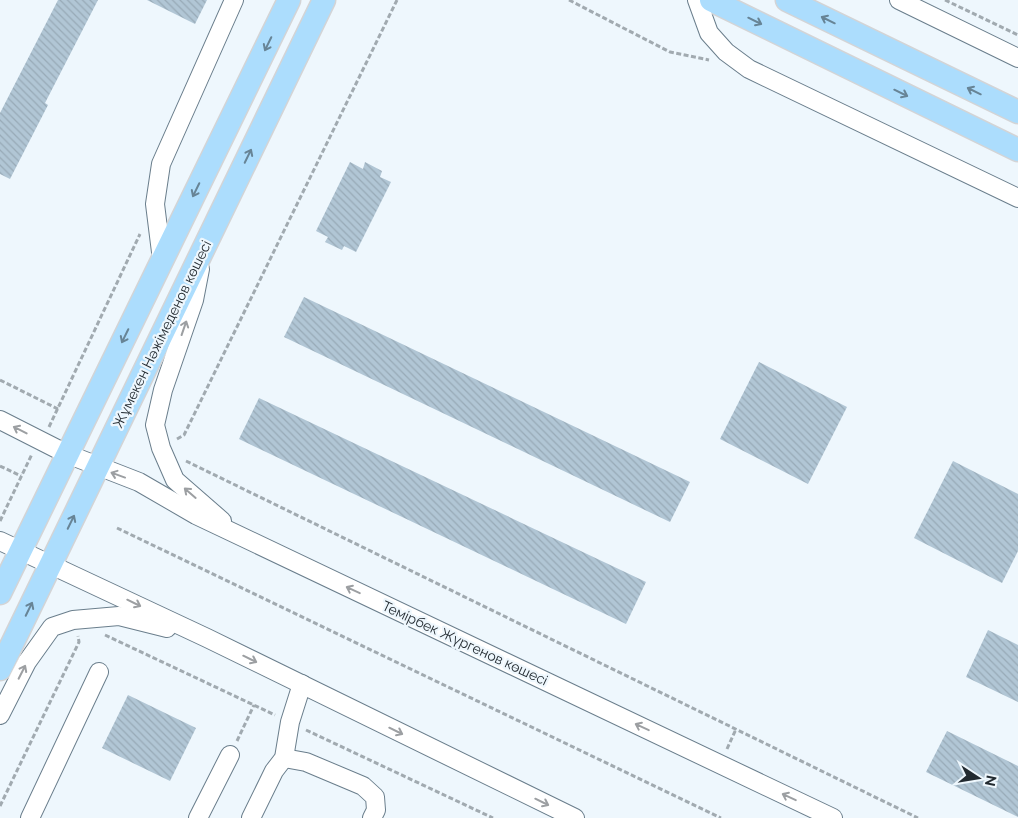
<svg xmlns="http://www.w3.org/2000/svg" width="1018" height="818" font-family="Raleway,sans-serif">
  <defs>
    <pattern id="building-back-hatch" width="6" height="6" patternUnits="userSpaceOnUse" patternTransform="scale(1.25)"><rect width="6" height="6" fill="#b1c6d5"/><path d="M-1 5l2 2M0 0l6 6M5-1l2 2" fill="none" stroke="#98aab7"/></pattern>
  </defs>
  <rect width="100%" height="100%" fill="#eef7fd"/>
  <!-- building -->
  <g fill="url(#building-back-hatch)">
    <polygon points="58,0 98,0 45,103 48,105 10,179 0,174 0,113"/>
    <polygon points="147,0 207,0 195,24"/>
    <polygon points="350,162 363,169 365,162 382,171 380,177 391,182 356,252 344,246 342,250 325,242 328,237 316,231"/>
    <polygon points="304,297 690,482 670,522 284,337"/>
    <polygon points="759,362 847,407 808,484 720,439"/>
    <polygon points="259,398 646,582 626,624 239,439"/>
    <polygon points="953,461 1018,494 1018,551 1002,583 914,538"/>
    <polygon points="988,630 1018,645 1018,702 966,677"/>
    <polygon points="128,695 196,728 170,781 102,748"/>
    <polygon points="947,731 1018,766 1018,817 926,772"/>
  </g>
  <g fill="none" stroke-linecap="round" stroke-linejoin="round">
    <!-- minor casing -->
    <g stroke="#6a7e8c" stroke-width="20">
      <g id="minor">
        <polyline points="697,0 709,33 726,52 749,69 1018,198"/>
        <polyline points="899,0 1018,58"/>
        <polyline points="162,260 155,204 161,164 234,0"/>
        <polyline points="200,269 194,300 163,390 155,425 161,448 175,480 222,521"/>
        <polyline points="0,420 67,454 139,482 196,515 833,818"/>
        <polyline points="0,541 207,638 575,818"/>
        <polyline points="0,715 27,662 52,627 73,620 119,616 167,628"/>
        <polyline points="284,758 306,762 363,786 375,797 376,810 372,818"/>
        <polyline points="30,818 99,672"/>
        <polyline points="198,818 230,755"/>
        <polyline points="251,818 274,771 284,758 290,722 302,684"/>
      </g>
    </g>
    <!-- major casing -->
    <g stroke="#d3d4d6" stroke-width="25">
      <g id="major">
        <polyline points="711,0 1018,150"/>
        <polyline points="787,0 1018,112"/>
        <polyline points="0,593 289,0"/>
        <polyline points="0,669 324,0"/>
      </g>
    </g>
    <!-- path -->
    <g stroke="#a1aab0" stroke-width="3" stroke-dasharray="5 2.5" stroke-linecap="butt">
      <polyline points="569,0 670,52 709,60"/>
      <polyline points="945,0 1018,35"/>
      <polyline points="0,380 58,409"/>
      <polyline points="49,427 140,234"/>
      <polyline points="177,439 184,435 397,0"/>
      <polyline points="186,461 918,818"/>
      <polyline points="0,466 21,476"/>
      <polyline points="0,521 32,454"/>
      <polyline points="117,528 721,818"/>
      <polyline points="105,635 275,715"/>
      <polyline points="306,730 493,818"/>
      <polyline points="237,741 254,705"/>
      <polyline points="727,749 736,729"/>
      <polyline points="0,806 79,642 78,636"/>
    </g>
    <!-- minor -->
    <use href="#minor" stroke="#fff" stroke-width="18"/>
    <!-- major -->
    <use href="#major" stroke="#acddfd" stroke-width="22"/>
  </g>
  <!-- one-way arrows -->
  <defs><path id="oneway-shaft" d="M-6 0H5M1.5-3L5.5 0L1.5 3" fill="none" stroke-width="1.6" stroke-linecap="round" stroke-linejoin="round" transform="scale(1.25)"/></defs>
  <g stroke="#678496">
    <use href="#oneway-shaft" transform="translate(828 20) rotate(-154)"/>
    <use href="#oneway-shaft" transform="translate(755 21) rotate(26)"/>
    <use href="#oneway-shaft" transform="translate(268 44) rotate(116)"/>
    <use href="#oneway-shaft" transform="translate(974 91) rotate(-154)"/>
    <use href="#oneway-shaft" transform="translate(901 93) rotate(26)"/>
    <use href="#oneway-shaft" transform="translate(248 156) rotate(-64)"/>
    <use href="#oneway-shaft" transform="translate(196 190) rotate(116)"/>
    <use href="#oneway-shaft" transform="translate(125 336) rotate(116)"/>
    <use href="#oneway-shaft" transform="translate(71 522) rotate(-64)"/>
    <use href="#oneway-shaft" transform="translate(29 609) rotate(-64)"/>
  </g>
  <g stroke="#9c9fa2">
    <use href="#oneway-shaft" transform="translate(184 328) rotate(-71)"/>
    <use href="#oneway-shaft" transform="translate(20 430) rotate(-153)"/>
    <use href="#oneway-shaft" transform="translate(118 475) rotate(-160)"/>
    <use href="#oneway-shaft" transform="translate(190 493) rotate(-139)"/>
    <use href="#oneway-shaft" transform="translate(353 590) rotate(-155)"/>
    <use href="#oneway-shaft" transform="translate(134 603) rotate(26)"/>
    <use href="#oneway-shaft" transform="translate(250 659) rotate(26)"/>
    <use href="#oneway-shaft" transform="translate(22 672) rotate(-63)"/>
    <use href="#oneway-shaft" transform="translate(642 727) rotate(-155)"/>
    <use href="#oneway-shaft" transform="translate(396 731) rotate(26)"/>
    <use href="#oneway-shaft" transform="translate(789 797) rotate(-155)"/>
    <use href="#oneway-shaft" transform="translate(542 802) rotate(26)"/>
  </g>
  <g text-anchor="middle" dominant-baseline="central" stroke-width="4.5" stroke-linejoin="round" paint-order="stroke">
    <!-- street labels -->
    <g font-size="14" fill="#222a30" stroke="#eef7fd">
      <text transform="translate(162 334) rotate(-64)">Жұмекен Нәжімеденов көшесі</text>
      <text transform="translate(465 643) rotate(25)">Темірбек Жүргенов көшесі</text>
    </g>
  </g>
  <!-- north arrow -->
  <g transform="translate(978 778) rotate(102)" stroke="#eef7fd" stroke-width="4" paint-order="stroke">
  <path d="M0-4L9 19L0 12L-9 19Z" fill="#222a30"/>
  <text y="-8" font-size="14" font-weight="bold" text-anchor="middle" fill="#222a30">N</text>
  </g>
</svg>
